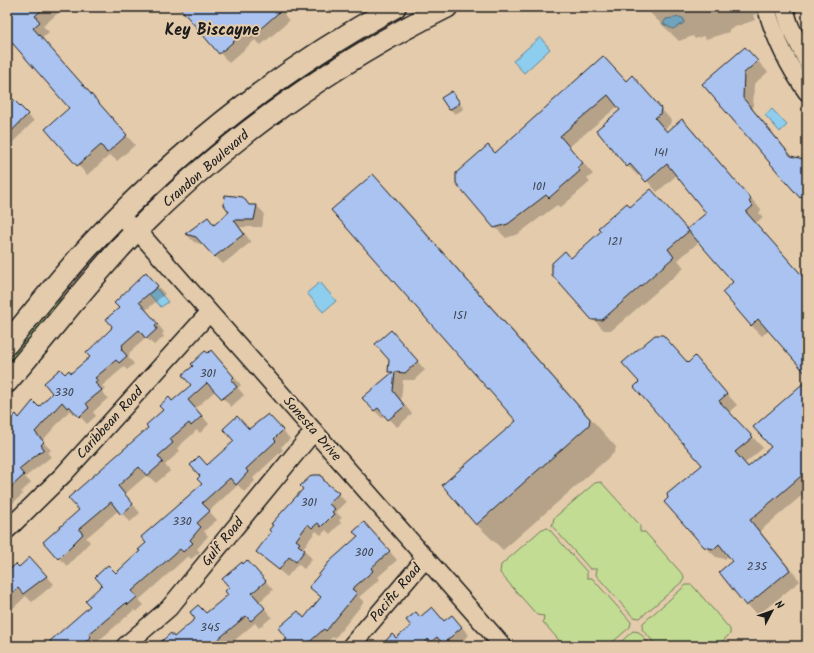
<svg xmlns="http://www.w3.org/2000/svg" width="814" height="653" font-family="Kalam,sans-serif">
  <rect width="100%" height="100%" fill="#e3cbac"/>
  <filter id="ink" filterUnits="userSpaceOnUse"><feTurbulence type="fractalNoise" baseFrequency=".025" numOctaves="2"/><feDisplacementMap in="SourceGraphic" scale="8" xChannelSelector="R" yChannelSelector="G"/><feConvolveMatrix kernelMatrix="1 2 1 2 8 2 1 2 1" color-interpolation-filters="sRGB"/></filter>
  <g filter="url(#ink)">
    <!-- green -->
    <g fill="#c2dc93" stroke="#6f7c58">
      <polygon points="335,55 313,74 215,145 248,112"/>
      <polygon points="102,244 104,246 64,291 48,321 7,371 7,355 49,304"/>
      <polygon points="601,482 640,525 640,532 645,532 684,576 683,581 640,618 633,617 596,575 597,569 590,569 552,526 554,518 595,483"/>
      <polygon points="548,528 587,572 587,578 592,578 631,622 630,627 608,646 564,646 543,622 544,616 537,615 500,573 501,565 542,529"/>
      <polygon points="686,585 692,585 730,629 730,634 717,646 657,646 642,629 643,623"/>
      <polygon points="633,631 639,632 651,646 616,646"/>
    </g>
    <!-- water -->
    <g fill="#8dcdee" stroke="#60869a">
      <polygon points="680,17 684,19 684,23 673,29 663,24 666,19"/>
      <polygon points="540,37 550,49 524,73 513,61"/>
      <polygon points="772,109 787,125 780,132 765,115"/>
      <polygon points="320,282 336,301 323,312 307,293"/>
      <polygon points="156,288 168,302 161,307 149,294"/>
    </g>
    <!-- shadow -->
    <g fill="#0003">
      <polygon points="11,7 65,7 43,26 49,32 42,38 135,145 117,161 110,155 87,175 46,129 70,109 7,36 7,11"/>
      <polygon points="180,7 292,7 284,14 289,21 261,45 255,40 229,63"/>
      <polygon points="647,7 755,7 757,14 753,15 755,20 729,29 729,32 706,39 703,36 695,39 693,36 679,41 648,11"/>
      <polygon points="745,48 768,72 754,84 753,109 793,157 807,161 807,203 704,84"/>
      <polygon points="626,82 642,87 671,120 670,124 665,129 668,133 682,120 693,131 761,210 759,213 763,217 756,223 807,281 807,374 769,330 762,336 751,325 735,282 700,241 678,260 684,268 612,330 604,330 593,319 571,259 631,208 688,230 707,213 688,191 690,189 677,175 657,192 641,174 638,176 628,166 621,110 618,106 569,147 593,174 587,179 590,182 560,208 557,205 518,234 506,238 495,227 495,154"/>
      <polygon points="452,92 464,109 455,114 450,109"/>
      <polygon points="7,95 34,121 7,148"/>
      <polygon points="373,175 399,202 616,447 615,452 503,550 476,524 517,421"/>
      <polygon points="242,198 250,206 257,206 264,213 262,227 240,227 251,242 223,264 204,245 194,242 187,235 208,218 215,225"/>
      <polygon points="153,281 165,294 146,310 164,332 162,334 164,337 154,345 146,338 129,353 130,355 128,357 134,364 127,370 124,367 102,386 105,389 102,391 108,398 93,412 96,416 87,424 77,413 75,415 70,410 42,441 51,450 48,453 51,457 25,477 31,483 21,492 23,494 7,508 7,425 39,408 53,393 65,375 71,374 91,357 112,329"/>
      <polygon points="391,331 425,370 414,380 403,380 401,400 412,414 397,427 386,415 382,418 374,410 392,374 389,371"/>
      <polygon points="695,358 737,405 729,412 763,448 745,463 749,467 772,447 807,388 807,491 760,531 800,581 758,615 747,605 734,561 729,555 725,559 716,557 705,547 703,465 688,364"/>
      <polygon points="219,359 241,385 238,388 244,395 231,407 216,390 196,408 209,424 200,433 197,430 177,448 180,451 165,465 170,471 156,483 147,475 125,494 140,513 130,522 119,510 86,538 90,542 67,566 59,558 80,510 172,403"/>
      <polygon points="276,423 290,439 281,447 283,450 253,478 255,481 244,492 238,485 209,511 217,520 204,531 208,536 197,549 200,552 191,559 188,556 139,600 144,605 136,612 134,610 96,643 98,646 56,646 91,606 116,574 141,551 203,484 207,466 250,430"/>
      <polygon points="321,476 346,502 336,512 342,518 339,520 341,523 330,534 326,530 321,535 316,531 303,548 312,559 304,569 298,564 287,577 257,552"/>
      <polygon points="372,531 397,560 378,577 380,579 359,597 364,602 335,638 333,637 322,646 280,646 288,639 321,597 310,587"/>
      <polygon points="243,565 255,569 273,590 259,602 272,617 259,628 255,623 228,646 164,646 229,595 231,588"/>
      <polygon points="37,566 54,584 32,602 26,596 7,614 7,574 19,568"/>
      <polygon points="432,608 445,622 452,616 469,635 457,646 445,644 443,646 383,646 396,640"/>
    </g>
    <!-- building -->
    <g fill="#aac3f1" stroke="#1c1c1c">
      <polygon points="7,7 45,7 35,16 40,22 33,28 127,135 107,153 101,145 77,166 45,129 69,108 7,37"/>
      <polygon points="179,7 285,7 251,37 246,31 219,54"/>
      <polygon points="745,47 758,61 744,73 743,98 791,156 807,160 807,192 800,198 702,84"/>
      <polygon points="603,56 626,81 632,75 661,108 660,114 655,118 667,132 682,119 751,199 749,202 753,206 746,212 807,281 807,375 758,319 751,326 722,292 733,282 687,229 706,213 667,164 646,182 630,164 627,167 596,130 620,110 608,95 560,136 583,163 577,168 580,171 549,198 546,195 508,224 494,228 456,183 456,173 488,145 495,153"/>
      <polygon points="452,91 460,103 449,110 441,98"/>
      <polygon points="7,93 28,114 7,136"/>
      <polygon points="373,174 590,419 589,425 476,525 442,485 516,421 331,210"/>
      <polygon points="651,189 689,231 668,249 674,257 602,320 592,320 552,275 552,263 565,251 571,258 601,231 598,228 627,203 630,207"/>
      <polygon points="225,195 243,197 249,205 257,205 254,220 234,220 244,234 214,257 196,237 185,234 208,217 214,225 229,212 224,205"/>
      <polygon points="146,272 158,286 139,302 158,324 155,326 157,329 146,339 139,330 122,345 123,347 121,349 127,356 119,363 116,360 95,378 98,381 95,383 102,390 86,403 89,408 79,417 69,406 67,408 62,402 35,432 44,442 41,445 44,449 19,469 24,475 7,491 7,423 16,414 19,418 33,401 39,407 52,393 44,383 60,369 65,374 69,370 71,373 90,357 86,353 111,329 112,326 106,319 119,308 114,303"/>
      <polygon points="391,330 418,361 405,373 395,372 393,391 405,406 388,420 378,408 374,411 362,398 393,372 388,372 389,360 375,344"/>
      <polygon points="655,335 663,335 688,363 695,356 727,394 719,401 753,437 735,452 748,467 771,447 753,427 807,380 807,471 750,520 790,570 746,606 719,572 732,561 719,544 714,549 704,547 664,502 668,498 667,494 702,465 634,387 639,382 622,363"/>
      <polygon points="211,350 234,377 231,380 237,387 222,399 207,383 188,400 202,416 191,426 189,423 170,439 173,443 158,456 163,462 147,476 139,467 118,486 133,504 121,515 111,502 79,529 83,534 58,559 43,542 79,510 68,498 148,428 146,425 163,410 159,406 169,397 172,401 191,385 182,375 193,366 191,364 205,351 208,353"/>
      <polygon points="268,414 283,430 274,439 276,441 246,469 248,472 236,485 230,478 202,503 210,511 197,523 201,527 190,540 193,543 183,552 180,549 132,591 137,597 128,605 126,603 89,634 91,637 81,646 54,646 50,641 90,606 85,601 102,585 95,577 108,565 116,573 140,551 138,550 146,543 141,537 202,484 197,479 200,476 190,465 199,456 207,465 234,441 223,429 237,416 249,429"/>
      <polygon points="312,475 321,475 325,482 339,493 329,504 335,509 332,512 334,514 321,527 318,523 312,528 308,524 296,540 300,543 298,545 305,550 296,562 289,557 279,570 256,552 271,532 269,530 273,525 271,524 303,489 300,486"/>
      <polygon points="364,522 390,551 371,568 373,571 352,589 357,593 326,631 324,629 305,646 279,646 287,639 278,628 298,611 304,618 321,597 309,587 329,562 358,536 353,532"/>
      <polygon points="30,557 47,576 23,594 18,588 7,598 7,572 16,564 19,567"/>
      <polygon points="247,560 266,581 252,593 265,608 251,621 246,616 210,646 156,646 171,633 174,637 195,619 190,612 198,605 206,613 228,595 225,591 229,587 222,579 242,562 243,564"/>
      <polygon points="432,607 444,621 452,615 462,627 443,644 437,637 431,642 428,639 421,646 381,646 392,634 396,638 411,626 406,620 416,612 420,617"/>
    </g>
    <g fill="none" stroke-linecap="round" stroke-linejoin="round">
      <!-- minor casing -->
      <g stroke="#1c1c1c" stroke-width="20">
        <g id="minor">
          <path d="M766 7C775 38 788 66 807 92"/>
          <polyline points="784,7 790,26 807,61"/>
          <polyline points="118,216 137,230 503,646"/>
          <polyline points="7,530 63,475 209,313"/>
          <polyline points="125,646 169,608 314,431"/>
          <polyline points="351,646 426,558"/>
        </g>
      </g>
      <!-- major casing -->
      <g stroke="#1c1c1c" stroke-width="24">
        <g id="major">
          <path d="M7 344C36 309 64 273 95 240 182 148 283 68 395 7"/>
          <path d="M7 382C51 332 90 278 137 230 226 139 334 63 447 7"/>
        </g>
      </g>
      <!-- minor -->
      <use href="#minor" stroke="#e3cbac" stroke-width="17"/>
      <!-- major -->
      <use href="#major" stroke="#e3cbac" stroke-width="21"/>
    </g>
  </g>
  <g text-anchor="middle" dominant-baseline="central" stroke-width="4" stroke-linejoin="round" paint-order="stroke">
    <!-- number labels -->
    <g font-size="12" fill="#404651">
      <text x="661" y="152">141</text>
      <text x="539" y="186">101</text>
      <text x="615" y="241">121</text>
      <text x="460" y="315">151</text>
      <text x="208" y="373">301</text>
      <text x="64" y="392">330</text>
      <text x="309" y="502">301</text>
      <text x="182" y="521">330</text>
      <text x="364" y="552">300</text>
      <text x="757" y="566">235</text>
      <text x="210" y="627">345</text>
    </g>
    <!-- street labels -->
    <g font-size="14" fill="#1c1c1c" stroke="#e3cbac">
      <text transform="translate(206 169) rotate(-41)">Crandon Boulevard</text>
      <text transform="translate(110 423) rotate(-48)">Caribbean Road</text>
      <text transform="translate(312 429) rotate(49)">Sonesta Drive</text>
      <text transform="translate(223 542) rotate(-51)">Gulf Road</text>
      <text transform="translate(396 593) rotate(-50)">Pacific Road</text>
    </g>
    <!-- quarter labels -->
    <g font-size="16" font-weight="bold" fill="#1c1c1c" stroke="#e3cbac">
      <text x="212" y="30">Key Biscayne</text>
    </g>
  </g>
  <!-- margin -->
  <rect width="814" height="653" fill="none" stroke="#e3cbac" stroke-width="24"/>
  <rect x="12" y="12" width="790" height="629" fill="none" stroke="#1c1c1c" stroke-width="1.5" filter="url(#ink)"/>
  <!-- north arrow -->
  <g transform="translate(772 611) rotate(49)" stroke="#e3cbac" stroke-width="3" paint-order="stroke">
  <path d="M0-3L7 15L0 10L-7 15Z" fill="#1c1c1c"/>
  <text y="-6" font-size="11" font-weight="bold" text-anchor="middle" fill="#1c1c1c">N</text>
  </g>
</svg>
